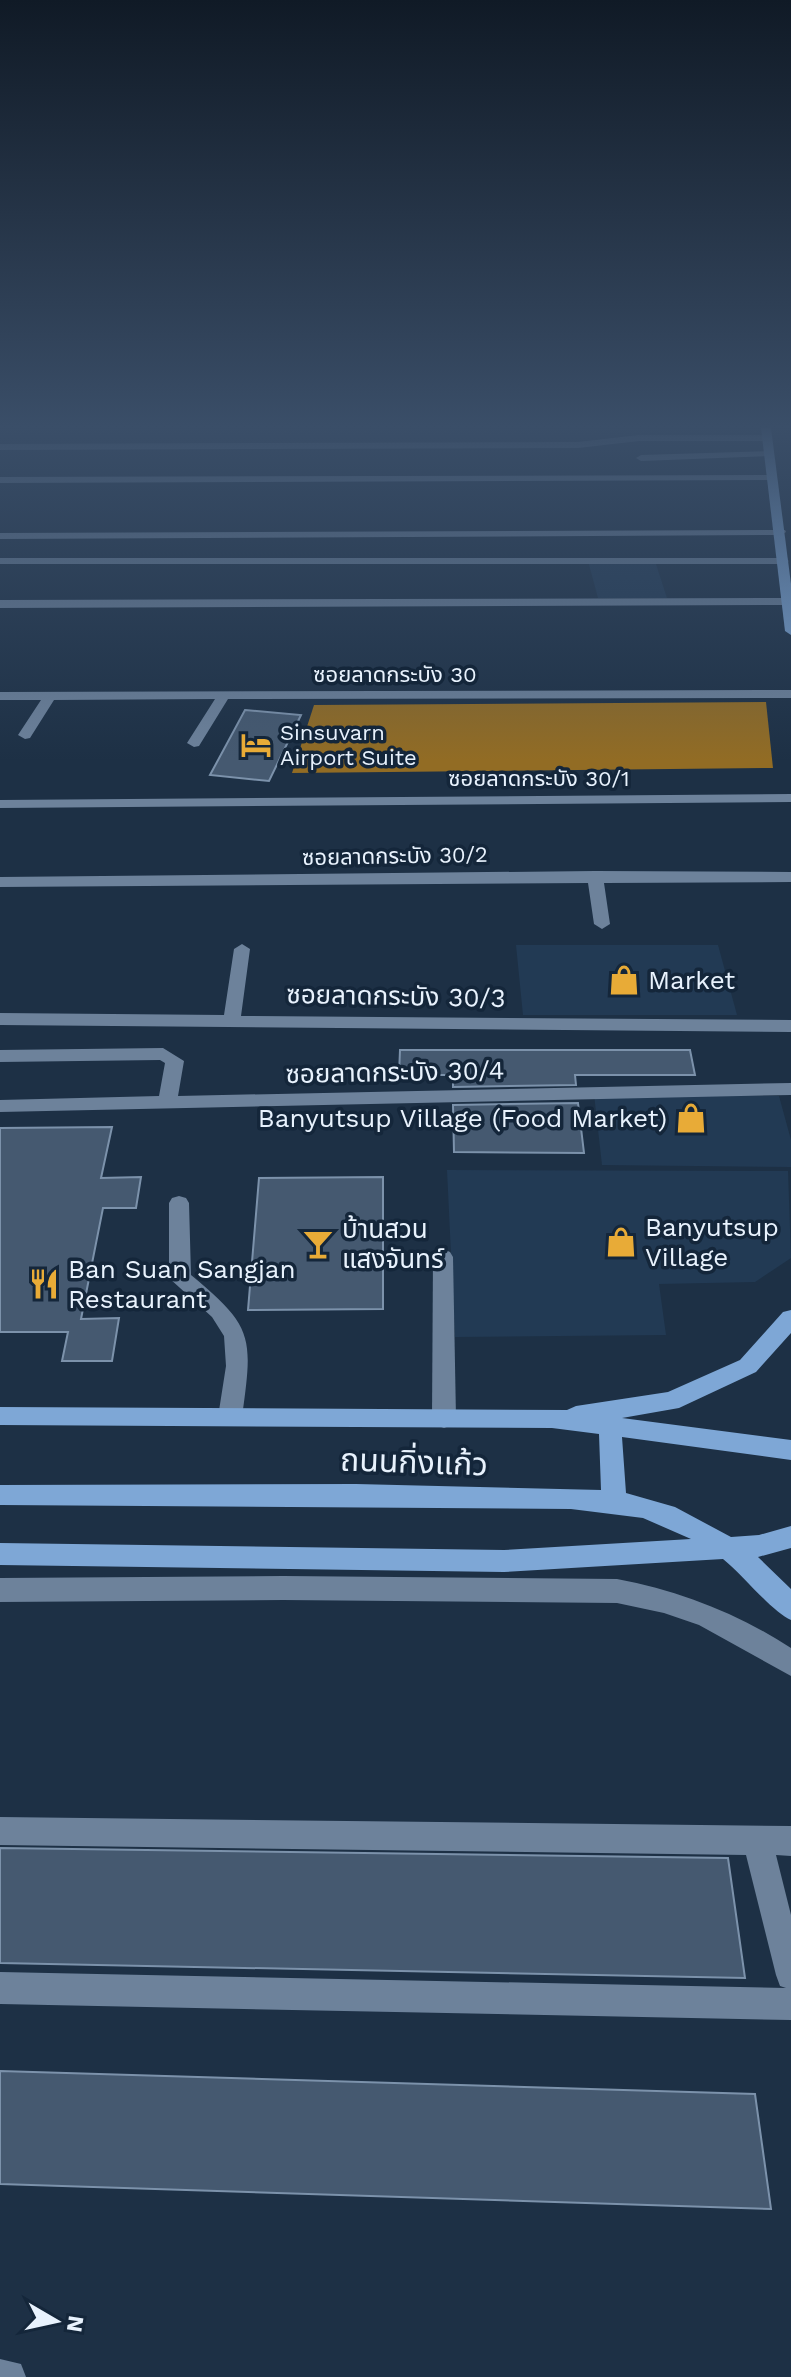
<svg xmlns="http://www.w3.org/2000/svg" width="791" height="2377" font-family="'Work Sans','Noto Sans Thai',sans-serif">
  <rect width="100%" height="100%" fill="#1d3045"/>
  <!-- built -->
  <g fill="#223a54">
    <polygon points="588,561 655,561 667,598 598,598"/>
    <polygon points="516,945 718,945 737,1015 523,1015"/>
    <polygon points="594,1094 779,1096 791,1140 791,1167 602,1165"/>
    <polygon points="447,1170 788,1171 791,1258 755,1282 659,1284 666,1335 455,1337"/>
  </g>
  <!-- water -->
  <polygon fill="#926c24" points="766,702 773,768 292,773 314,705"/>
  <!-- building -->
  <g fill="#455970" stroke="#7c92ab" stroke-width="2">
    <polygon points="245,710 301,715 269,781 210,775"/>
    <polygon points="400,1050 690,1050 695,1075 575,1075 576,1085 453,1087 453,1075 399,1075"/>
    <polygon points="578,1103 584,1153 454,1152 453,1105"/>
    <polygon points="112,1127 101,1178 141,1177 136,1208 103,1208 81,1319 119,1318 112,1361 62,1361 68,1332 0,1332 0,1128"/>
    <polygon points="383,1177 383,1309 248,1310 259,1178"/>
    <polygon points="0,1848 728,1858 745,1978 0,1963"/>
    <polygon points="0,2071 755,2094 771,2209 0,2184"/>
  </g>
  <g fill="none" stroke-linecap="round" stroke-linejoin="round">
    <!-- minor -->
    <g fill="#6d829b" fill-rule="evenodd">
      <polygon points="639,435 767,435 772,438 767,441 639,441 578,448 0,450 0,444 578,442"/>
      <polygon points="772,451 769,456 641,461 636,458 641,455"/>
      <polygon points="775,475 776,477 771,480 0,483 0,477"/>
      <polygon points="785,530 786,532 781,535 0,539 0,533"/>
      <polygon points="0,558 783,558 789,561 783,564 0,564"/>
      <polygon points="791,598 791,604 787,605 0,608 0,600"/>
      <polygon points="791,690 791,698 228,699 199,746 194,747 187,743 215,699 54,700 30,738 25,739 18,735 41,700 0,700 0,692"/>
      <polygon points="791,794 791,802 0,808 0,800"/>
      <polygon points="595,871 791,872 791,882 604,883 610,924 602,929 594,924 588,883 0,887 0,877"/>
      <polygon points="242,944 250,949 241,1016 791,1020 791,1032 0,1025 0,1013 224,1015 234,949"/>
      <polygon points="163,1048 184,1061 178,1096 791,1083 791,1095 0,1112 0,1100 159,1096 165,1063 160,1060 0,1062 0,1050"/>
      <path d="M179 1196 186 1198 189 1203 191 1275C254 1327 253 1337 242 1417L238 1424 230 1426 222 1424 218 1417 226 1366 224 1336 212 1317 169 1278V1203L172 1198Z"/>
      <polygon points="443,1249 450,1252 453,1257 456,1418 452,1425 444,1428 436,1425 432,1418 433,1257 436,1252"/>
      <path d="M283 1576 617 1579C680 1591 737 1613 791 1648V1676L699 1625 664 1613 617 1603 283 1600 0 1602V1578Z"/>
      <polygon points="0,1817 791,1826 791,1856 776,1855 791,1915 791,2020 0,2004 0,1972 786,1988 780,1986 776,1975 746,1855 0,1845"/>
      <polygon points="0,2359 21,2364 26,2377 0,2377"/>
    </g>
    <!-- major -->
    <g fill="#7ea7d6" fill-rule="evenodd">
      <polygon points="761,428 771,428 791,584 791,635 785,631"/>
      <path d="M791 1310V1333L756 1372 679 1408 622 1418 791 1440V1460L622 1437 626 1493 675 1507 731 1537 759 1535 791 1526V1548L758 1557 791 1589V1620C773 1613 742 1574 723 1559L504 1572 0 1565V1543L504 1550 691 1539 643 1518 571 1509 0 1505V1485L356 1484 601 1490 599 1434 552 1428 0 1425V1407L567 1410 576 1406 668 1392 740 1360 783 1312Z"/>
    </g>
  </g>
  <!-- sky -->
  <linearGradient id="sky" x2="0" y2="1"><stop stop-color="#101a26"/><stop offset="0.56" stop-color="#3a4e68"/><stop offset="1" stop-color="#3a4e68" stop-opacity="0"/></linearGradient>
  <rect width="791" height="761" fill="url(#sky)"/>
  <!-- icons -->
  <defs>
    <g id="hotel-bare" transform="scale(2.4)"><path d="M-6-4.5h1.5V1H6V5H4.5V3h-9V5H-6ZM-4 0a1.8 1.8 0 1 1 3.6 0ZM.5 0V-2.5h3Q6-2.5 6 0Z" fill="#e8ab37" stroke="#14263a" stroke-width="2.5" paint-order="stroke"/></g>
    <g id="shop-bare" transform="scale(2.4)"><path d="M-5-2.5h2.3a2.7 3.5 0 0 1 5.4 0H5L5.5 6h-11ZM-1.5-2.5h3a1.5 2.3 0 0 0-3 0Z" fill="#e8ab37" stroke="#14263a" stroke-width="2.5" paint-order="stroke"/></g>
    <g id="bar-bare" transform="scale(2.4)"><path d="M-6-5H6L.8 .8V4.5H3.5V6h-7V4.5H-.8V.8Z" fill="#e8ab37" stroke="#14263a" stroke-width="2.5" paint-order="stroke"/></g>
    <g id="restaurant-bare" transform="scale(2.4)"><path d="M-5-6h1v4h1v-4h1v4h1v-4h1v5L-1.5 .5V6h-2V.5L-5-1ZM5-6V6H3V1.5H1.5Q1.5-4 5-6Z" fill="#e8ab37" stroke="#14263a" stroke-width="2.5" paint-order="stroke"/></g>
  </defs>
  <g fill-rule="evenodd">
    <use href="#hotel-bare" x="256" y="745"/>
    <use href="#shop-bare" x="624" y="980"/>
    <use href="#shop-bare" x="691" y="1118"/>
    <use href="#shop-bare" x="621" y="1242"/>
    <use href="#bar-bare" x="318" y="1244"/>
    <use href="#restaurant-bare" x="44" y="1284"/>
  </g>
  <g text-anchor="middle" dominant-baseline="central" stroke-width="7" stroke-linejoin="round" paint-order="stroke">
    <!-- far-street labels -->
    <g font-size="22" fill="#e8f2fd" stroke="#14263a">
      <text x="395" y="674">ซอยลาดกระบัง 30</text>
      <text x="539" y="778">ซอยลาดกระบัง 30/1</text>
      <text transform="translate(395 856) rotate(-1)">ซอยลาดกระบัง 30/2</text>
    </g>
    <!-- far-poi labels -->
    <g font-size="22" fill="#e8f2fd" stroke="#14263a" text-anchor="start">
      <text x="280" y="732">Sinsuvarn<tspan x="280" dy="25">Airport Suite</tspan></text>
    </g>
    <!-- poi labels -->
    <g font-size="26" fill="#e8f2fd" stroke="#14263a" text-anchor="start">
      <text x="648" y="980">Market</text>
      <text x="667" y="1118" text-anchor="end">Banyutsup Village (Food Market)</text>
      <text x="645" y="1227">Banyutsup<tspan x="645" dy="30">Village</tspan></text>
      <text x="342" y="1229">บ้านสวน<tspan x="342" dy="30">แสงจันทร์</tspan></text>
      <text x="68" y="1269">Ban Suan Sangjan<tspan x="68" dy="30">Restaurant</tspan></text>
    </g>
    <!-- street labels -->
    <g font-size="26" fill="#e8f2fd" stroke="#14263a">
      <text transform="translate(396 996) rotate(1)">ซอยลาดกระบัง 30/3</text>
      <text transform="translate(395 1072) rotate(-1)">ซอยลาดกระบัง 30/4</text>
    </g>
    <!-- near-street labels -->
    <g font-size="32" fill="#e8f2fd" stroke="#14263a">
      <text transform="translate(414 1462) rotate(2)">ถนนกิ่งแก้ว</text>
    </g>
  </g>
  <!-- north arrow -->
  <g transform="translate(56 2321) rotate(99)" stroke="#14263a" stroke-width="6" paint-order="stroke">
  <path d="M0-6L14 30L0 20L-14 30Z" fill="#e8f2fd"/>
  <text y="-12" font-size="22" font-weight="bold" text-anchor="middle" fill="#e8f2fd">N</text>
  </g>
</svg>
